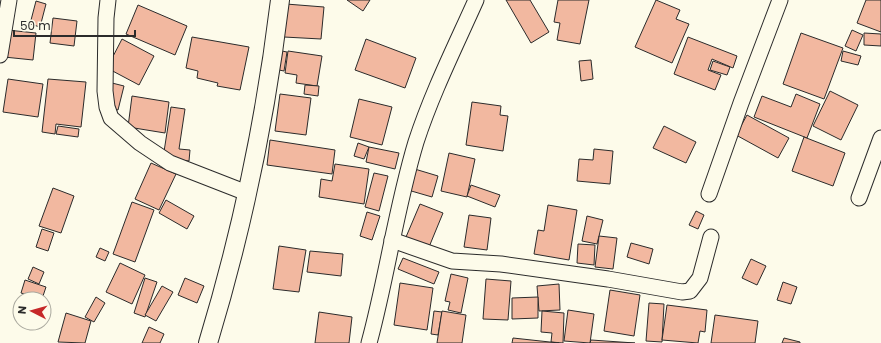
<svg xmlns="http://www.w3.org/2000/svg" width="881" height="343" font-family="Poppins,sans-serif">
  <rect width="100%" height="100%" fill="#fdfbea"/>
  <!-- building -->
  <g fill="#f2b8a0" stroke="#2b2b2b">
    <polygon points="347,0 370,0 363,11"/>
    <polygon points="506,0 530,0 549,32 531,43"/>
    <polygon points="558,0 589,0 580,44 557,40 560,23 554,22"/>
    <polygon points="656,0 680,10 676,19 689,24 672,63 635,47"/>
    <polygon points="866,0 881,0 881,32 857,23"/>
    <polygon points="36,1 46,4 40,27 30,24"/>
    <polygon points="286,4 324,7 321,39 284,37"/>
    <polygon points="138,5 187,26 175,55 126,34"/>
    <polygon points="53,18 77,21 74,46 50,43"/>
    <polygon points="7,30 36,33 33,60 4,57"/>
    <polygon points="852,30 863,35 856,51 845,46"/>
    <polygon points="801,33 843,48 824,99 783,84"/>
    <polygon points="864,33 881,34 881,46 864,45"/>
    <polygon points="192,37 249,47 240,90 217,86 218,83 197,78 198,71 186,68"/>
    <polygon points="688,37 737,56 733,68 712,59 708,70 721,75 715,90 674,74"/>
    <polygon points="122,39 154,56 139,85 107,68"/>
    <polygon points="366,39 416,58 405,88 355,70"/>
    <polygon points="277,50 287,52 284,71 274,69"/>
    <polygon points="288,51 322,56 317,86 296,83 297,75 285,73"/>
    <polygon points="843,51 861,56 858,65 841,61"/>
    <polygon points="591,60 593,79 581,81 579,61"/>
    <polygon points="713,61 730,67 727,75 710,70"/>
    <polygon points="8,79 43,84 38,117 3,112"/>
    <polygon points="48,79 86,82 81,127 56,124 55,134 42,132"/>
    <polygon points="108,82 124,86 118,110 102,106"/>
    <polygon points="305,85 319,86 318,96 304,94"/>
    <polygon points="830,91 858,105 841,140 813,126"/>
    <polygon points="280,94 311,98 306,135 275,131"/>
    <polygon points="796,94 820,104 807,138 754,117 762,96 791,107"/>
    <polygon points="132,96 169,102 165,133 128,127"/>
    <polygon points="359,99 392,107 382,145 350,137"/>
    <polygon points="472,102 501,106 500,115 508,116 503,151 466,145"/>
    <polygon points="171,107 185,109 179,149 190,150 189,161 163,158"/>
    <polygon points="747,115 789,138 778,158 736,135"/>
    <polygon points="58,126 79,129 78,137 56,134"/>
    <polygon points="664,126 696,142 686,163 653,148"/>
    <polygon points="804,137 845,153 833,186 792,171"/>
    <polygon points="270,140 335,150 332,174 267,165"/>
    <polygon points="358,143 369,147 364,159 354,156"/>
    <polygon points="369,147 399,153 395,169 366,162"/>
    <polygon points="594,149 613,151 610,184 577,181 579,159 593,160"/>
    <polygon points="449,153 475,159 467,197 441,191"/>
    <polygon points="151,163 176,174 159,210 135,199"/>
    <polygon points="335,164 369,169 364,204 319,197 321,179 332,181"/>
    <polygon points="408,167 438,176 432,197 401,188"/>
    <polygon points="374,173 388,176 379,211 365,207"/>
    <polygon points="471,185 500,195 495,207 467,196"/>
    <polygon points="53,188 74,196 61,233 39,226"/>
    <polygon points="166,200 194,216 187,229 159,213"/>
    <polygon points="132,202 154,210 135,262 113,254"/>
    <polygon points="420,204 443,213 429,247 406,237"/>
    <polygon points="548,205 577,210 569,260 534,254 538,230 544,231"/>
    <polygon points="696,211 704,215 698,229 689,225"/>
    <polygon points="367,212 380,216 372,240 360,236"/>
    <polygon points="469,215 491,218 487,250 464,247"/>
    <polygon points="587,216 603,220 597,244 582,241"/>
    <polygon points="42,229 54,233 48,251 36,247"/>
    <polygon points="599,236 617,238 613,269 595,267"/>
    <polygon points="631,243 653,249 649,264 627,257"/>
    <polygon points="578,244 595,245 594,265 577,263"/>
    <polygon points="279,246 306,250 299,292 273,289"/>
    <polygon points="100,248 109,252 105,261 96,257"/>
    <polygon points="310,251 343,254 341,276 307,272"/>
    <polygon points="403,258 439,272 434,284 398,269"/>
    <polygon points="751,259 766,266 757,285 742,278"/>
    <polygon points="120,263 145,275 132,304 106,292"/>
    <polygon points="33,267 44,272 39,284 28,279"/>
    <polygon points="451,274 468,278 461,313 448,310 450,302 445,301"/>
    <polygon points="145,278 157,282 145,317 134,313"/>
    <polygon points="185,278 204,286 197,303 178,295"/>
    <polygon points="486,279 511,281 508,320 483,319"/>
    <polygon points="25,280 46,287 42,299 21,293"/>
    <polygon points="783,282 797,287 791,304 777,300"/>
    <polygon points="400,283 433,288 427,330 394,325"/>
    <polygon points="559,284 560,310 539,311 537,286"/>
    <polygon points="162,286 173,292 156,321 145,315"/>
    <polygon points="610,290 640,295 634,336 604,331"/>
    <polygon points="96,297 105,303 94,322 85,317"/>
    <polygon points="538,297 538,318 512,319 512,298"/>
    <polygon points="649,303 664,304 662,342 646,341"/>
    <polygon points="667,305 707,310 705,332 700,331 698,343 662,340"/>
    <polygon points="568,310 594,314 590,343 564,341"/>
    <polygon points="434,311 442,312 438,335 431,334"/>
    <polygon points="442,311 466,315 462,343 437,343"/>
    <polygon points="542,311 564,313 563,343 551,342 552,333 541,332"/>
    <polygon points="319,312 352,317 349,343 315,343"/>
    <polygon points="66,313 91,321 85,343 58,342"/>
    <polygon points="715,315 758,321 755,343 711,343"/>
    <polygon points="149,327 164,334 160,343 142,343"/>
    <polygon points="513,338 559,343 512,343"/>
    <polygon points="784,338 800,342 800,343 782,343"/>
    <polygon points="591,340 635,343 590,343"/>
  </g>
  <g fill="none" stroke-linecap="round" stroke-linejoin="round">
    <!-- minor casing -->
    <g stroke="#2b2b2b" stroke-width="17">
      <g id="minor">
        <polyline points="108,0 106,18 105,91 107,107 111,118 140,143 170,163 247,193"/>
        <polyline points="0,55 9,0"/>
        <polyline points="709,194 741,103 780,0"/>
        <polyline points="859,198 881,138"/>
        <polyline points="392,240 452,261 501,264 608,279 682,292 690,291 700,278 711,237"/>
        <path d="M369 343C387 277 396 208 416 142 432 93 455 47 476 0"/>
      </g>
    </g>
    <!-- tertiary casing -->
    <g stroke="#2b2b2b" stroke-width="20">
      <path id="tertiary" d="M208 343C242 231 266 116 280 0"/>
    </g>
    <!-- minor -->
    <use href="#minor" stroke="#fdfbea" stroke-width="15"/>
    <!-- tertiary -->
    <use href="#tertiary" stroke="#fdfbea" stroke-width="18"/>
  </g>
  <!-- north arrow -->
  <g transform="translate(32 311) rotate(276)"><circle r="19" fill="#fdfbea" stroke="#a9a89e"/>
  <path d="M0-3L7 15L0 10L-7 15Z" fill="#c62828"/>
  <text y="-6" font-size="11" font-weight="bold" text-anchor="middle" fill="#2b2b2b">N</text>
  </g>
  <!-- scale -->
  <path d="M14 30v6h121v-6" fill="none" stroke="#2b2b2b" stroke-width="2"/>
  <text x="20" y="30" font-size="12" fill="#2b2b2b" stroke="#fdfbea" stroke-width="3" paint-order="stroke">50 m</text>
</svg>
